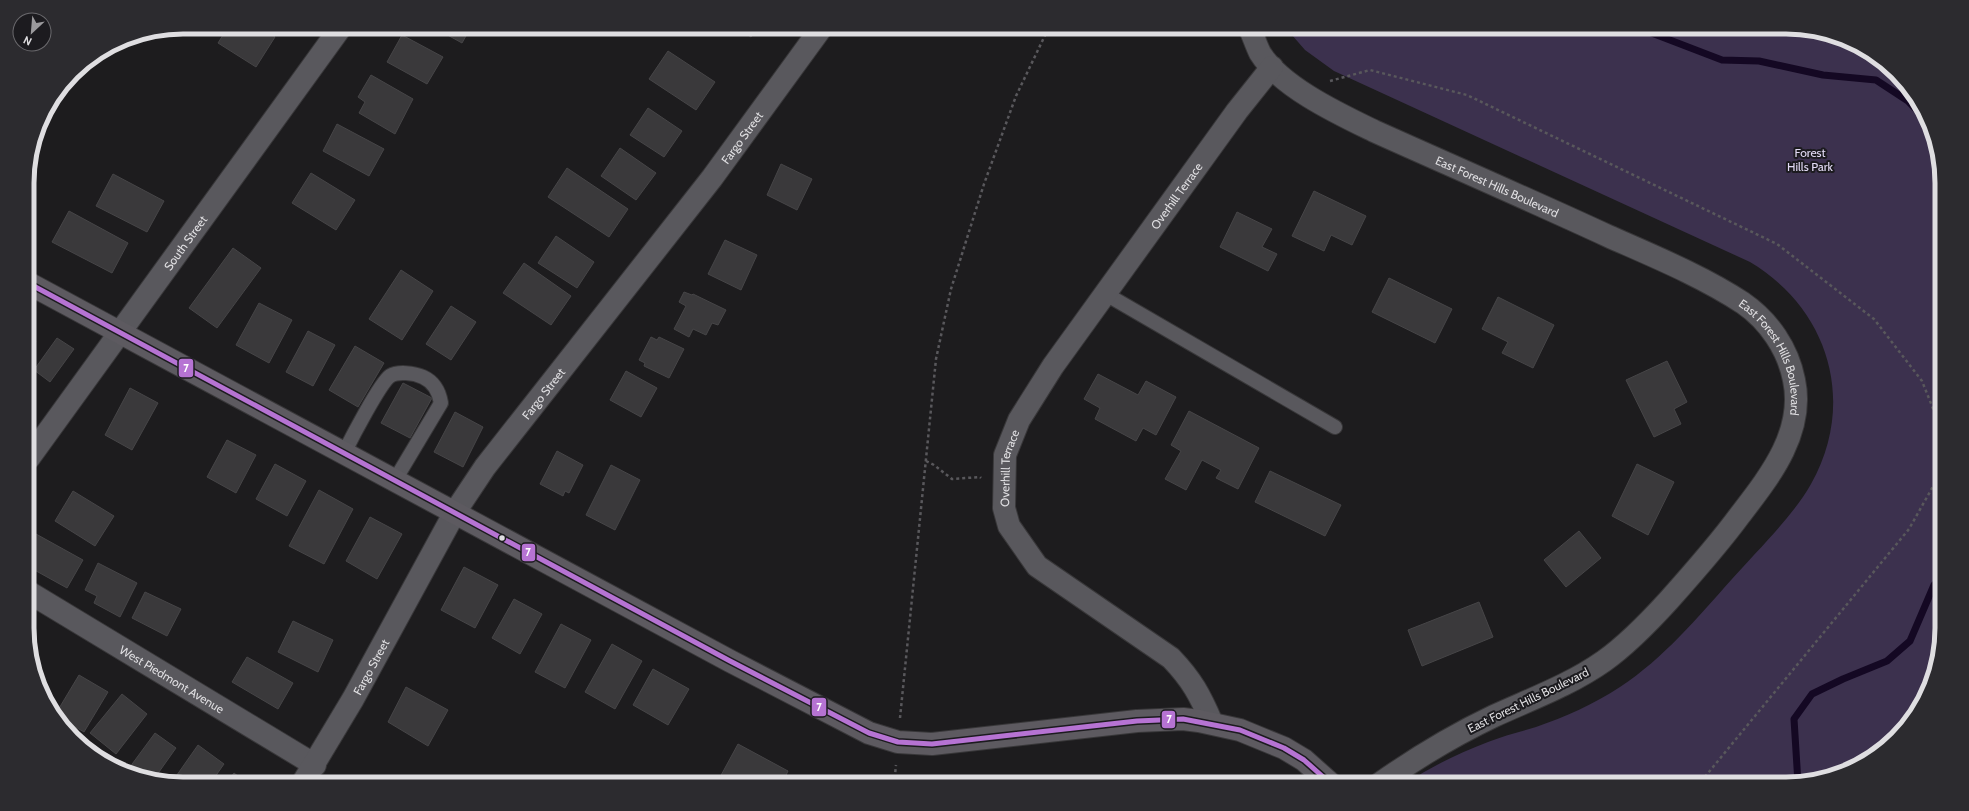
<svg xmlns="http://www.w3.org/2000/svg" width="1969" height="811" font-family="Cabin,sans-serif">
  <rect width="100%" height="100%" fill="#1d1c1e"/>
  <!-- green -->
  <path fill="#3c314e" d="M1285 27H1746L1783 34 1846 40 1873 53 1910 88 1930 123 1941 162 1942 628 1934 679 1910 723 1881 752 1837 776 1796 784H1405C1430 767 1459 753 1488 742 1503 736 1520 732 1536 727 1565 717 1594 704 1620 687 1664 658 1697 618 1732 579 1757 551 1793 516 1811 484 1857 402 1829 309 1750 262L1334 71 1305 50Z"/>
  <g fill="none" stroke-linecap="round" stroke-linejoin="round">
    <!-- stream -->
    <g stroke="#140823" stroke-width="7">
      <polyline points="1636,27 1722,60 1759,61 1823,75 1876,80 1908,101 1931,125"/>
      <polyline points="1798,783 1794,719 1812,694 1843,679 1887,661 1910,641 1934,585 1942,578"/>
    </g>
  </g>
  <!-- building -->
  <g fill="#3a393b" stroke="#464547">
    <polygon points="228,27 271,27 268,32 275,37 256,67 218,43"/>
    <polygon points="433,27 471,27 462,43"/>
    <polygon points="736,27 758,27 751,37"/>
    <polygon points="402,35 443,57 427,84 387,62"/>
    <polygon points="668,51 715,82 696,110 649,79"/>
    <polygon points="371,75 413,99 395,134 359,113 365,102 358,97"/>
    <polygon points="648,108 682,131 664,157 630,135"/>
    <polygon points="337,124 384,149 369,176 323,151"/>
    <polygon points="620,148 656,173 636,200 601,176"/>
    <polygon points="781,164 812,179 797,210 767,195"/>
    <polygon points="567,168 628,209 609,237 548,197"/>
    <polygon points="311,173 355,200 336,230 292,203"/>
    <polygon points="113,174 164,201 147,232 96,206"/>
    <polygon points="1314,191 1366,216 1352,245 1331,235 1324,251 1292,236"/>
    <polygon points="69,211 128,243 112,273 52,242"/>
    <polygon points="1237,212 1272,229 1262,247 1277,254 1268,271 1220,247"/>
    <polygon points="556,236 594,262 577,288 538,263"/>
    <polygon points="725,240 757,255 741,290 708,274"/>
    <polygon points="233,248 261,268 217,328 189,308"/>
    <polygon points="524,263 571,296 551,325 503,293"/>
    <polygon points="401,270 433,291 402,340 369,319"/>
    <polygon points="1389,278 1452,309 1435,343 1372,312"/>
    <polygon points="684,292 692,295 693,294 726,310 718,325 712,323 706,335 693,329 689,337 674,329 686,306 679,302"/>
    <polygon points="1498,297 1554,325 1533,368 1502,353 1508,342 1482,329"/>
    <polygon points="259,303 292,320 269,363 236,345"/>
    <polygon points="451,306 476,322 451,360 426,344"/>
    <polygon points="308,331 335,345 313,386 286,372"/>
    <polygon points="28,337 36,341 28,353"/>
    <polygon points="651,337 657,340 659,337 684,349 669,378 644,366 645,363 639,360"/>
    <polygon points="57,338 74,349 50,382 34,370"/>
    <polygon points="355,346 384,363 358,407 329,390"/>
    <polygon points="1667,361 1687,402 1674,409 1681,424 1654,437 1626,380"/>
    <polygon points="626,371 657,388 641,417 610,400"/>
    <polygon points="1098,374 1138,395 1146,381 1176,397 1156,435 1143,428 1136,441 1095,419 1100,408 1084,399"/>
    <polygon points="403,383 432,398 410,438 381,423"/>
    <polygon points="130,388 158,403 132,450 105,435"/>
    <polygon points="1189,411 1259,448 1238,489 1216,478 1221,470 1202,460 1186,490 1165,479 1181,451 1171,445"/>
    <polygon points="455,412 483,427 463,467 434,452"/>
    <polygon points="227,440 256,455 236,493 207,477"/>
    <polygon points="557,451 583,465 569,493 565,491 563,496 540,484"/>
    <polygon points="275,464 306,481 287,516 256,499"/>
    <polygon points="1637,464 1674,482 1648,535 1612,516"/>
    <polygon points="611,465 640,480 615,530 586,515"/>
    <polygon points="1270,471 1341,505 1325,536 1255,502"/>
    <polygon points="319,490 353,509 324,564 289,546"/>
    <polygon points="73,491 114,516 95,546 55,521"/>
    <polygon points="370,517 402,534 377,579 346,561"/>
    <polygon points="1579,531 1601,558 1566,587 1544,560"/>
    <polygon points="36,534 83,560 67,588 29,567 29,544"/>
    <polygon points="98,563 137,583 120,617 94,603 97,596 85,590"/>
    <polygon points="464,567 498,585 475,628 441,610"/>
    <polygon points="145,592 181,609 167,636 132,618"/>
    <polygon points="514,599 542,614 520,654 492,638"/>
    <polygon points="1479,602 1493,637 1422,666 1408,630"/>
    <polygon points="293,621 333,640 318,672 278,652"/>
    <polygon points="561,624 591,640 565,688 535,672"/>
    <polygon points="612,644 642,661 615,709 585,692"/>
    <polygon points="247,657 293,683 278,709 232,682"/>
    <polygon points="653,669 689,689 668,725 633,705"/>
    <polygon points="79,675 108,692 84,732 55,715"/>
    <polygon points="406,687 448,710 428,746 388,722"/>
    <polygon points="122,694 147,714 116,754 90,733"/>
    <polygon points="155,733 176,748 154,779 133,776 127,771"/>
    <polygon points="738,744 788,771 782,784 728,784 719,779"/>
    <polygon points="198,745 224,764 210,784 172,782"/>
    <polygon points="234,773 248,784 226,784"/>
  </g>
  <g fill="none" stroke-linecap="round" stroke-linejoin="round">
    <!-- lane casing -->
    <g stroke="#383739" stroke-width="16">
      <g id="lane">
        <polyline points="1104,293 1335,427"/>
        <path d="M344 453C351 439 380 383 390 376 398 371 414 373 423 377 434 382 439 391 441 403L395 480"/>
      </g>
    </g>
    <!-- street casing -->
    <g stroke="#383739" stroke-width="24">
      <g id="street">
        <path id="s1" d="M1249 27C1253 35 1256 45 1260 53 1281 87 1339 114 1374 131 1452 166 1530 200 1608 236 1653 256 1702 276 1743 303 1769 321 1788 349 1794 380 1805 432 1770 476 1740 515 1718 545 1694 572 1669 600 1649 622 1628 644 1604 661 1570 685 1531 699 1494 716 1454 735 1416 758 1379 784"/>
        <path id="s2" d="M29 458 341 27"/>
        <path id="s3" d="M30 593 315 765"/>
        <path id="s4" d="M1212 723C1200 695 1192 680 1171 658L1037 566 1009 526 1004 508 1005 455 1019 420 1053 366 1237 111 1272 67"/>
        <path id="s5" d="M302 784 353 699 455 512 485 467 712 178 822 27"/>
      </g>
    </g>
    <!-- secondary casing -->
    <g stroke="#383739" stroke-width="24">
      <polyline id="secondary" points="28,283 730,661 869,733 898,742 932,744 1137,721 1183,719 1199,721 1240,730 1284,748 1304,760 1331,784"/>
    </g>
    <!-- path -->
    <g stroke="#59585c" stroke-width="2.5" stroke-dasharray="3 3" stroke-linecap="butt">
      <polyline points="1330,81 1370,70 1467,95 1777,244 1874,319 1922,381 1938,421 1940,474 1909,529 1699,784"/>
      <polyline points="926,461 934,465 952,479 980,477 981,478"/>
      <polyline points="900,718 936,359 951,289 984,184 1016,96 1049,27"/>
      <polyline points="894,784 896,765"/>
    </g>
    <!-- lane -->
    <use href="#lane" stroke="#59585d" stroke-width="14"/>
    <!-- street -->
    <use href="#street" stroke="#59585d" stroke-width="22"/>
    <!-- secondary -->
    <use href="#secondary" stroke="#5d5a60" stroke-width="22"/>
    <!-- bus-1 casing -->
    <g stroke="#1c1b1f" stroke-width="8">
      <polyline id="bus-1" points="28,283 730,661 869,733 898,742 932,744 1137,721 1183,719 1240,730 1284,748 1304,760 1331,784"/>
    </g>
    <!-- bus-1 -->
    <use href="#bus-1" stroke="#b673d3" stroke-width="5"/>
  </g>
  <!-- markers -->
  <circle fill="#dfdee1" stroke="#1c1b1f" stroke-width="1.5" cx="502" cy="538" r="3.5"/>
  <g text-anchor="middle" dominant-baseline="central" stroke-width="4" stroke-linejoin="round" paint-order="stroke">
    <!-- street labels -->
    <g font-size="12" fill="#dfdee1" stroke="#1c1b1f">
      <text stroke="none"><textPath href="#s5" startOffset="784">Fargo Street</textPath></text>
      <text stroke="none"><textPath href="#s1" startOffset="303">East Forest Hills Boulevard</textPath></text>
      <text stroke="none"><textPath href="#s4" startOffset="672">Overhill Terrace</textPath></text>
      <text stroke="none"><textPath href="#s2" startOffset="266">South Street</textPath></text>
      <text stroke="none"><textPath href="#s1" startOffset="639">East Forest Hills Boulevard</textPath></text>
      <text stroke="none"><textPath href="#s5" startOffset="460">Fargo Street</textPath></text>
      <text stroke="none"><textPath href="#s4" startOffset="348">Overhill Terrace</textPath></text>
      <text stroke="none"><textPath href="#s5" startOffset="136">Fargo Street</textPath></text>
      <text stroke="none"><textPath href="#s3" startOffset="166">West Piedmont Avenue</textPath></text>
      <text transform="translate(1528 700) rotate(-26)">East Forest Hills Boulevard</text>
    </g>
    <!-- park labels -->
    <g font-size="12" fill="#e3dbf5" stroke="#1c1b1f">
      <text x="1810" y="152">Forest<tspan x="1810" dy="14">Hills Park</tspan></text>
    </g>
  </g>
  <!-- crop -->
  <path d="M0 0H1969V811H0ZM183 34H1786A149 149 0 0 1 1935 183V628A149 149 0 0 1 1786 777H183A149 149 0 0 1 34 628V183A149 149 0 0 1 183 34Z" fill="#2c2b2f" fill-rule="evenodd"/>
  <path fill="none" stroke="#dfdee1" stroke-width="5" d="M183 34H1786A149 149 0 0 1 1935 183V628A149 149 0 0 1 1786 777H183A149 149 0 0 1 34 628V183A149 149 0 0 1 183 34Z"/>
  <g stroke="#1c1b1f" stroke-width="1.5">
    <rect x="178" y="358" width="16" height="20" rx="4" fill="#b673d3"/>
    <rect x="521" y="543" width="15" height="19" rx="4" fill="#b673d3"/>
    <rect x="811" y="697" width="16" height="20" rx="4" fill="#b673d3"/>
    <rect x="1161" y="710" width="15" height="19" rx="4" fill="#b673d3"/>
  </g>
  <g font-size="11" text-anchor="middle" font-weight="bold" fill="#fff">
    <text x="186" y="372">7</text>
    <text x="528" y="556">7</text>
    <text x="819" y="711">7</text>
    <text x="1169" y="723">7</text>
  </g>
  <!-- north arrow -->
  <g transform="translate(32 32) rotate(206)"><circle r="19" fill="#1c1b1f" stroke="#6a696d"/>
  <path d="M0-3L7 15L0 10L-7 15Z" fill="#9b9a9d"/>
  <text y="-6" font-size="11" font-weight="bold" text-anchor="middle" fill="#dfdee1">N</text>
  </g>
</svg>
